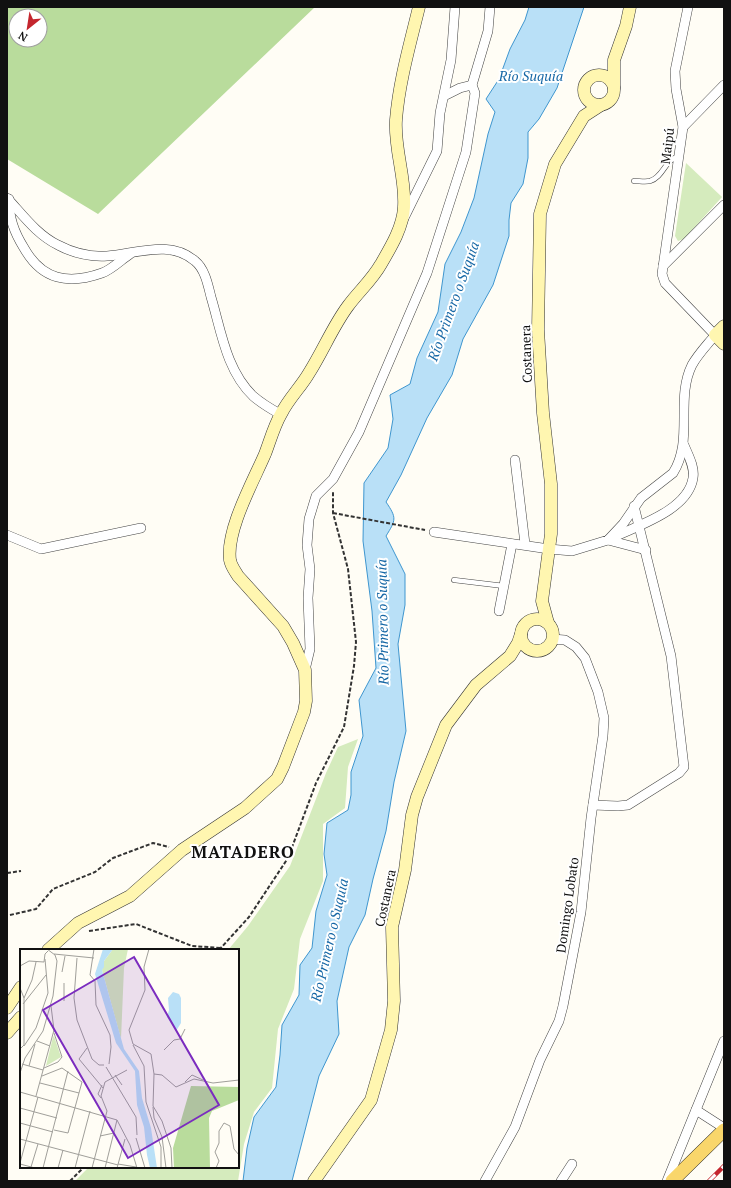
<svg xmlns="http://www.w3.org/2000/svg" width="731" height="1188" font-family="'PT Serif',serif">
  <rect width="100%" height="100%" fill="#fffdf5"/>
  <!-- green -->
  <g fill="#d5ebbd">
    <polygon points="686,163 722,197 684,239 678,241 675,236"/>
    <polygon points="358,739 348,767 345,808 323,824 323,881 300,939 294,989 278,1029 272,1088 254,1112 244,1144 238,1181 75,1181 89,1167 238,1167 238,950 228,950 248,926 290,866 326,773 338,747"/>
  </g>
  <!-- forest -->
  <path fill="#b9dc9c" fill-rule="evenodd" d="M7 7H315L98 214 7 159ZM16 16H40V40H16Z"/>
  <!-- water -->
  <path fill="#b9e0f7" stroke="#3f96cf" d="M529 7H584L557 88 539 119 528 132V158L523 184 511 203 509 220V236L493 285 463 339 452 375 427 418 401 475 386 502C397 518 396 520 386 536L405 574V605L398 644 406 731 394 782 386 831 373 879 365 915 349 947 337 1001 339 1034 319 1076 292 1181H243L247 1148 254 1117 276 1087 280 1055 282 1025 299 995 300 965 312 948 316 911 327 875 324 854 327 823 348 810 351 795V772L363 736 359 700 376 668 372 611 363 541 364 483 388 448 393 419 390 395 410 384 417 358 438 312 445 264 461 232 474 198 488 134 495 112 486 99 499 79 510 49 525 20Z"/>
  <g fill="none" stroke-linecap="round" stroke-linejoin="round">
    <!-- lane casing -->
    <g stroke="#444" stroke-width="5.5">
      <g id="lane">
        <path d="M634 181C639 181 646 182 650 181 664 177 665 158 679 157"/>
        <polyline points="454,580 504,586"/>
      </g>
    </g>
    <!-- street casing -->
    <g stroke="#444" stroke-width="10">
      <g id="street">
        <polyline points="444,96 460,88 472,85"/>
        <polyline points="683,127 724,85"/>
        <path d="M7 198C22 214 37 235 58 245 73 253 90 257 107 256 136 254 170 239 195 261 205 269 208 285 211 297 221 330 226 370 253 396 261 403 271 409 280 414"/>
        <path d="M9 199C9 218 14 232 24 248 42 280 68 285 102 273 111 270 121 260 130 254"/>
        <polyline points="404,218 437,151 440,113 451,60 455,7"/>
        <polyline points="663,266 724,205"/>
        <polyline points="515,460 525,544"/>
        <path d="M434 532 549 549 572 551 608 540 623 524 641 498 673 473C694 440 675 399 692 365 698 354 708 344 715 335L665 283 662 274 683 127 676 89 675 71 688 7"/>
        <polyline points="7,535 41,549 141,528"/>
        <path d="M614 537C639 525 688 510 693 478 695 467 688 455 684 445"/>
        <polyline points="608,540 646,550"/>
        <polyline points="499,611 512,544"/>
        <polyline points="305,670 310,649 308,598 310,569 307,545 309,519 316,496 333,479 359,432 427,273 466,152 475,93 472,85 488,31 490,7"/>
        <polyline points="593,805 618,806 628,805 679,773 684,767 671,656 634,506"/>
        <polyline points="696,1110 724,1128"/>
        <polyline points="485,1181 515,1127 540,1060 559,1021 563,1006 581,912 591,818 603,736 604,718 598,692 585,658 576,647 565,640 552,639"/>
        <polyline points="561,1181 572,1164"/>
        <polyline points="667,1181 724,1041"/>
      </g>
    </g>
    <!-- secondary casing -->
    <g stroke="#333" stroke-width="13">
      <g id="secondary">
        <circle cx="599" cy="90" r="15"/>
        <polyline points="614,88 614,60 626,26 630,7"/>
        <polyline points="724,326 715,335 724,344"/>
        <circle cx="537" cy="635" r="16"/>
        <polyline points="548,623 542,601 551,534 551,484 543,413 538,330 540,214 555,164 584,116 601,105"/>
        <path d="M48 950 78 923 130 896 182 850 245 808 277 779 283 767 304 712 306 701 305 670 293 643 283 626 238 576C235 571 231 566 230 560 226 530 253 482 265 454 270 441 274 426 281 414 289 398 301 387 309 373 323 351 333 326 348 306 359 291 372 280 381 264 391 247 403 227 404 207 406 178 394 149 396 120 399 82 410 44 419 7"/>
        <polyline points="7,1008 21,987"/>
        <polyline points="7,1033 21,1017"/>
        <polyline points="314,1181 371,1100 391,1030 394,1001 392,927 405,870 412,815 417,797 446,725 476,685 510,656 518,643 521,634"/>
      </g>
    </g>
    <!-- primary casing -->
    <g stroke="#222" stroke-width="14">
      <polyline id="primary" points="672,1181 724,1130"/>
    </g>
    <!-- path -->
    <g stroke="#333" stroke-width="2" stroke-dasharray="4 2" stroke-linecap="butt">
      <polyline points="333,513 425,530"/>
      <polyline points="7,873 21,871"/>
      <polyline points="10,915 36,909 53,889 95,872 113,858 153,843 169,847"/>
      <polyline points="89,931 136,924 192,946 221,948"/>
      <polyline points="219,950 249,917 288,858 316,783 344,727 354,666 356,642 348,569 333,513 333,492"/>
      <polyline points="70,1181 84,1167"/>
    </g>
    <!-- lane -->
    <use href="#lane" stroke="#fff" stroke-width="4.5"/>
    <!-- street -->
    <use href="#street" stroke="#fff" stroke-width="9"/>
    <!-- secondary -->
    <use href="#secondary" stroke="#fff6b0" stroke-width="12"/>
    <!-- primary -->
    <use href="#primary" stroke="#f9d66b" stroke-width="13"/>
    <!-- rail casing -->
    <g stroke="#c4262e" stroke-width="4.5">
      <polyline id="rail" points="709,1181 724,1166"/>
    </g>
    <!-- rail -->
    <use href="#rail" stroke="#fff" stroke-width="3" stroke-dasharray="9" stroke-linecap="butt"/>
  </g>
  <g text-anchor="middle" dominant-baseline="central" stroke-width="4" stroke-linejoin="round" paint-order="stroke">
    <!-- street labels -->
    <g font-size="13" fill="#111" stroke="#fff">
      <text transform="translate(667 146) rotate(-83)">Maipú</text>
      <text transform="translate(526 354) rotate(-92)">Costanera</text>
      <text transform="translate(385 898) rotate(-78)">Costanera</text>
      <text transform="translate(567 905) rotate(-82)">Domingo Lobato</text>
    </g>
    <!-- water labels -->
    <g font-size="14" font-style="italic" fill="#1768a6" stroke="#fff">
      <text x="531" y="75">Río Suquía</text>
      <text transform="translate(453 301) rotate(-70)">Río Primero o Suquía</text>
      <text transform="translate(382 622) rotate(-91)">Río Primero o Suquía</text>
      <text transform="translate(329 940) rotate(-77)">Río Primero o Suquía</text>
    </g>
    <!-- district labels -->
    <g font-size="17" font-weight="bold" letter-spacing="1" fill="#111" stroke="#fff">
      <text x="243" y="851">MATADERO</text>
    </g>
  </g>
  <!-- overview -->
  <g transform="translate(20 949)">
    <rect width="219" height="219" fill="#fffdf5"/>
    <path d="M93 0H108L104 19 101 90 82 21 84 12ZM34 87 41 108 26 117 33 88Z" fill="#d5ebbd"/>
    <path d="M171 137 219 138V151L192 162 189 169 190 219H154L153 199Z" fill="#b9dc9c"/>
    <path d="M83 0H93L84 12V18L82 21 104 100 119 122 122 149 131 179 137 219H130L127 206 124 178 117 156 115 122 96 94 75 25ZM153 43 159 45 161 49V74L156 82 147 68 149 61 148 49Z" fill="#b9e0f7"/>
    <path fill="none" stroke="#a09f9a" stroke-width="1" d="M74 0 70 26 75 32 76 56 90 86 91 98 89 115M129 0 124 18 125 41 109 81 113 95 131 105 134 125 133 157 142 172 151 199 152 219M34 5 74 9M57 9 54 49 57 71 72 110 79 116H84M0 17 9 12 24 13 25 5 28 2M42 23 45 7M0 39 4 49V96L0 100M4 49 12 31 16 13M44 52V34M3 55 26 26M17 92 30 97M113 96 124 117 126 153 141 198V219M4 97 16 79 28 44 25 10M67 99 59 110 83 139M144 101 154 91 160 90 165 80M2 115 23 121M9 117 15 95M86 118 116 168 117 186M24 119 38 113 42 108 34 84M0 124 5 109 23 82 33 47 37 12 35 6 27 0M134 125 142 126 156 138 174 130 193 134 219 131M95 126 102 136M22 127 42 119 62 133 48 184 34 181M165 133 172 126 183 131M20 134 59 144M0 143 97 171M16 147 34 81 31 57M81 149 78 145 82 136M133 158 134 169 142 188 146 219M0 159 37 169M97 171 110 196 117 219M0 174 33 183M80 187 94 184M116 189 125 219M0 190 98 216M0 214 18 148M0 215 15 219M98 215 116 218M11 218 18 195M23 219 48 122M38 219 43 201M55 219 70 162M72 219 87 162 81 147 85 133 107 121M85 219 97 171M97 219 105 190M196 219 199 212 195 203 199 194V182L204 174 210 177 214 200 219 206"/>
    <path fill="#7b2cbf" fill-opacity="0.15" stroke="#7b2cbf" stroke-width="2" d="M114 8 199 156 108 209 23 61Z"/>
    <rect width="219" height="219" fill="none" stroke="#111" stroke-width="2"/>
  </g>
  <!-- border -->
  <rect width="731" height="1188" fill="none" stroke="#111111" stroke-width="16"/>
  <!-- north arrow -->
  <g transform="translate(28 28) rotate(210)"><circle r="19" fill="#ffffff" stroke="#a0a0a0"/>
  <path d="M0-3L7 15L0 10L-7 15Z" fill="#c4262e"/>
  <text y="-6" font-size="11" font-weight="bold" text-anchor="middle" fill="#111111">N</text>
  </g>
</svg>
